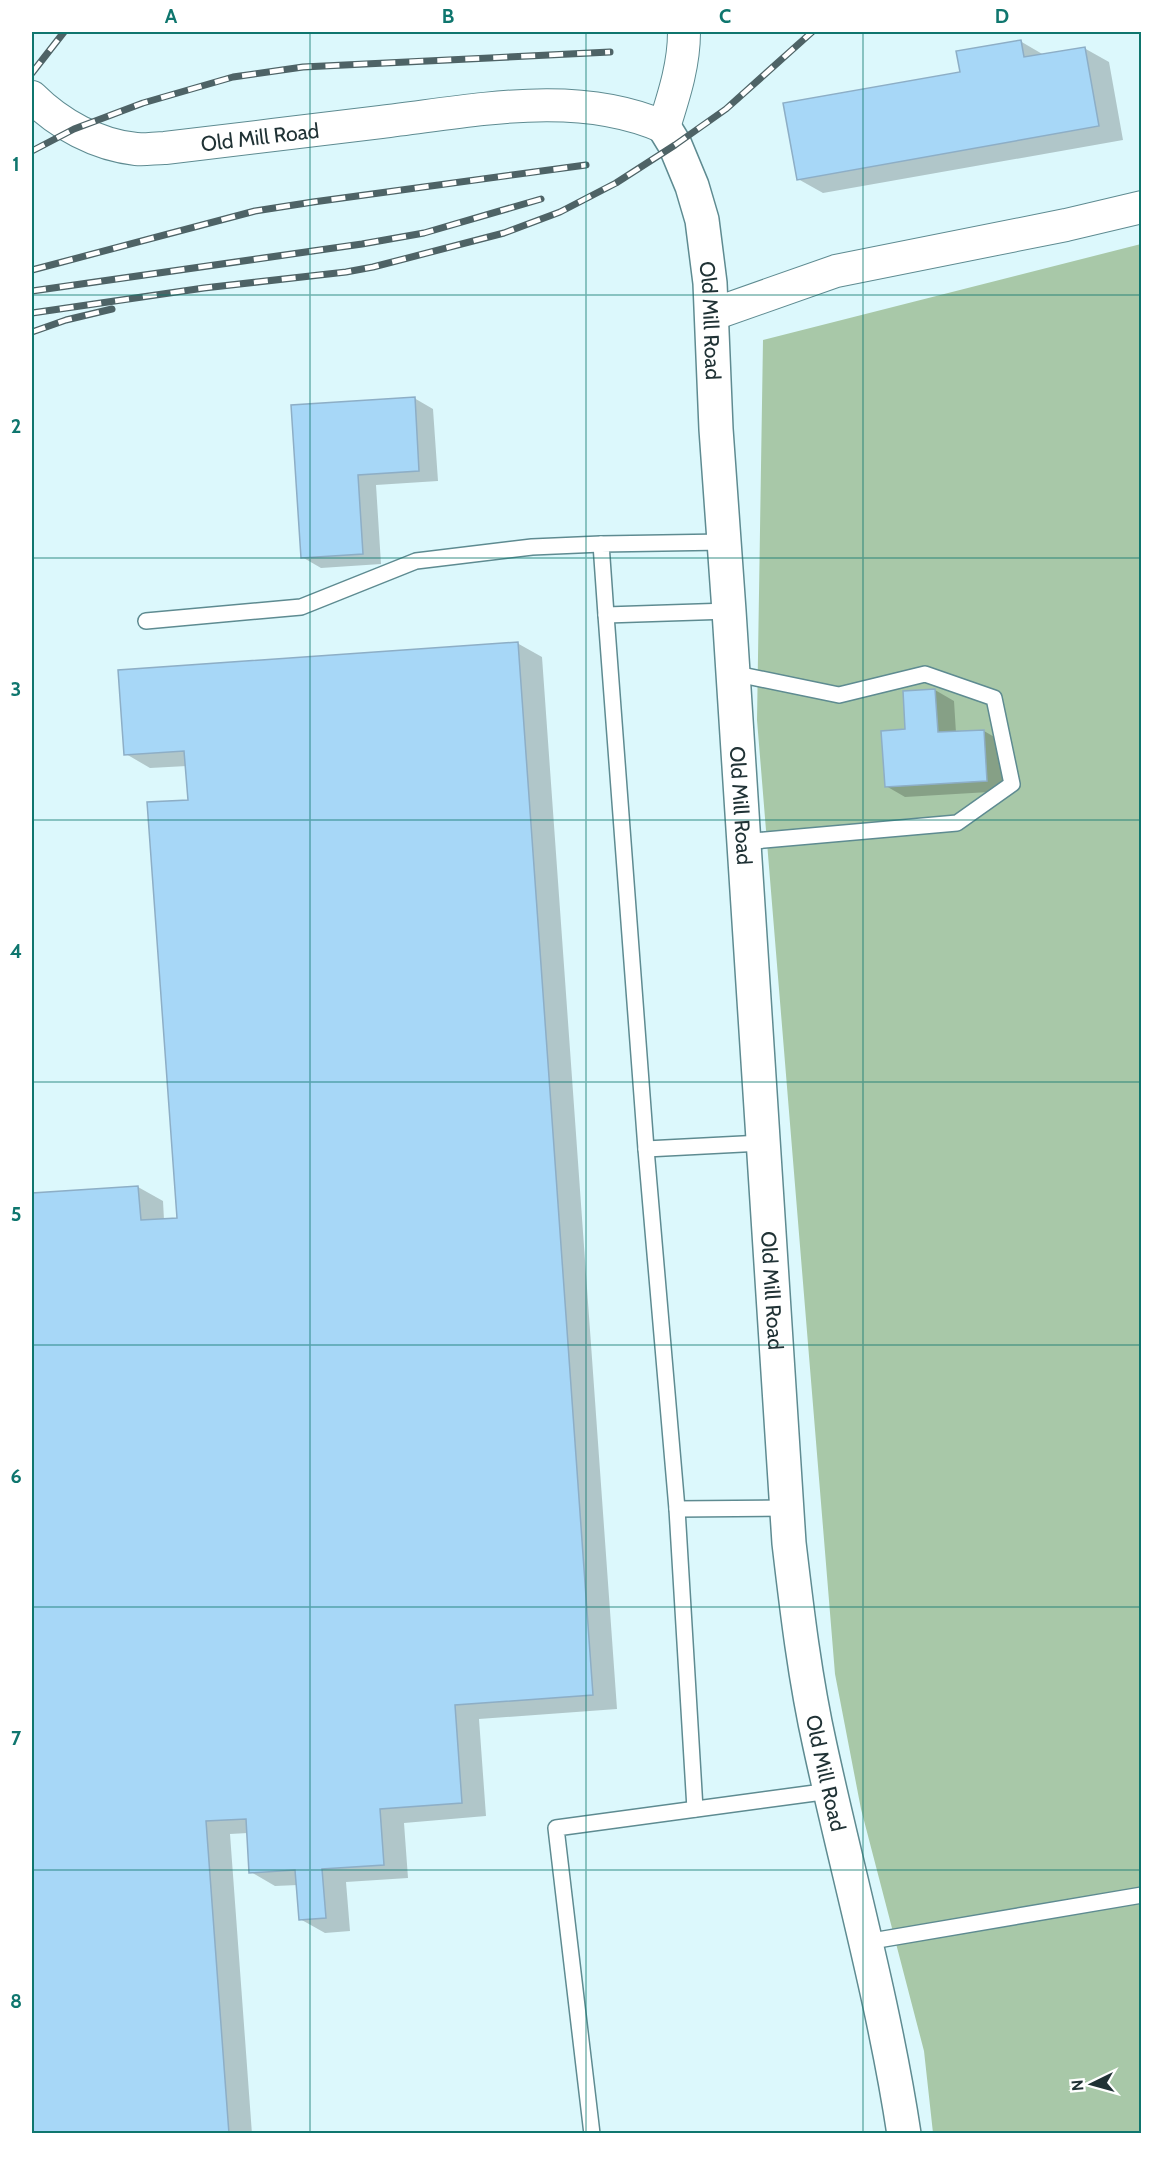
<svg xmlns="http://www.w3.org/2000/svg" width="1173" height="2165" font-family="Cabin,sans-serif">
  <rect width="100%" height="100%" fill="#dcf8fc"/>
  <!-- green -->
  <polygon fill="#a8c8a8" points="1141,244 1141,2133 933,2133 924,2051 861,1809 835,1674 757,720 763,340"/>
  <!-- shadow -->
  <g fill="#0003">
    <polygon points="1020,41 1044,55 1084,48 1109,62 1123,140 823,193 798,179 962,73"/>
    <polygon points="414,398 433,409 438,481 376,485 381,564 321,568 302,557 292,406"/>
    <polygon points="517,643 542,657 617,1709 479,1719 486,1816 404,1823 408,1878 346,1882 350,1931 325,1933 300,1919 298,1885 275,1886 251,1872 248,1833 230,1834 252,2134 32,2134 32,1195 138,1187 163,1201 164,1220 179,1219 190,801 187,766 150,768 126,754"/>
    <polygon points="935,690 954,701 956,733 984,731 1003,742 1006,791 905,797 886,786 906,730"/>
  </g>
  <!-- building -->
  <g fill="#a7d7f7" stroke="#8daec6" stroke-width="1.5">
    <polygon points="1021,40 1024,57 1085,47 1099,126 797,180 783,103 960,72 956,51"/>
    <polygon points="415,397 419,471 358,475 363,554 301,558 291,405"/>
    <polygon points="518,642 593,1695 455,1705 462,1803 380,1809 384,1865 322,1869 326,1918 299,1920 295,1870 249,1873 246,1819 206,1821 229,2134 32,2134 32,1193 138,1186 141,1220 177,1218 147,802 188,800 184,751 124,755 118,670"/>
    <polygon points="935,689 938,732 984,730 987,781 885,787 881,731 905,729 903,691"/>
  </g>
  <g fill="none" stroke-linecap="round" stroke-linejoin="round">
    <!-- lane casing -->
    <g stroke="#5e8b91" stroke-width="18">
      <g id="lane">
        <polyline points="606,615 601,544 724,542"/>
        <polyline points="146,621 301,607 416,561 532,547 601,544"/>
        <polyline points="732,673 839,695 925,674 994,698 1012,784 957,823 743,842"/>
        <polyline points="646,1149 762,1143"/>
        <polyline points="677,1509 787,1508"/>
        <polyline points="695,1809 677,1509 646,1149 606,615 729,611"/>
        <polyline points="866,1942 1142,1895"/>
        <polyline points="592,2134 556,1828 830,1791"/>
      </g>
    </g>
    <!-- street casing -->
    <g stroke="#5e8b91" stroke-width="34">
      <g id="street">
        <path id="s1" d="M32 97C59 124 97 145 136 149 145 150 155 148 165 148 237 139 309 131 381 122 474 111 576 88 664 127 674 95 684 65 684 32"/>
        <polyline points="711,315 836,271 1066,225 1142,207"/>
      </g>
    </g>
    <!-- secondary casing -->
    <g stroke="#5e8b91" stroke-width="36">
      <g id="secondary">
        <path id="s2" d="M664 127 675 145 692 186 702 220 710 283 716 429 729 611 789 1543C797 1611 805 1679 820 1746 848 1875 884 2002 904 2134"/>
      </g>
    </g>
    <!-- lane -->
    <use href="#lane" stroke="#fff" stroke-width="15"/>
    <!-- street -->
    <use href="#street" stroke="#fff" stroke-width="32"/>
    <!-- secondary -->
    <use href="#secondary" stroke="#fff" stroke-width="33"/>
    <!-- rail casing -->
    <g stroke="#4e6366" stroke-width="7">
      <g id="rail">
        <polyline points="32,73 64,32"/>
        <polyline points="32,151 74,129 143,103 233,77 303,67 610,52"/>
        <polyline points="32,270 255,211 313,202 586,165"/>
        <polyline points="32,291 362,244 424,233 541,199"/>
        <polyline points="32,313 204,288 346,272 373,267 504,233 560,212 616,183 675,145 726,109 812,32"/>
        <polyline points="32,332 66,320 112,309"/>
      </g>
    </g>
    <!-- rail -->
    <use href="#rail" stroke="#fff" stroke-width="4.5" stroke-dasharray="14" stroke-linecap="butt"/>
  </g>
  <!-- grid -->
  <path fill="none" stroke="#0f766e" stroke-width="1.5" stroke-opacity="0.55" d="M310 32V2134M586 32V2134M863 32V2134M32 295H1142M32 558H1142M32 820H1142M32 1082H1142M32 1345H1142M32 1607H1142M32 1870H1142"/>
  <g text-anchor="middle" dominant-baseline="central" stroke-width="5" stroke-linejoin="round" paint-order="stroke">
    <!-- street labels -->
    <g font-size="21" fill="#203235" stroke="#fff">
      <text stroke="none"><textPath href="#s1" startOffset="243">Old Mill Road</textPath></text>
      <text stroke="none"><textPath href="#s2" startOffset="202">Old Mill Road</textPath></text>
      <text stroke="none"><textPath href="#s2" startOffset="688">Old Mill Road</textPath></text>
      <text stroke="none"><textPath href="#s2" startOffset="1174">Old Mill Road</textPath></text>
      <text stroke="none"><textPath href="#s2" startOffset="1660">Old Mill Road</textPath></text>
    </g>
  </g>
  <!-- border -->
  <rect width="1173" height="2165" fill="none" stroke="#ffffff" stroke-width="66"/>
  <!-- north arrow -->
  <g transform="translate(1092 2084) rotate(265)" stroke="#ffffff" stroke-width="4.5" paint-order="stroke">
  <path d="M0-4.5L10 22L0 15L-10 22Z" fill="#203235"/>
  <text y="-9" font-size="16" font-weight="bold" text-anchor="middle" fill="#203235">N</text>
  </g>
  <rect x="33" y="33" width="1107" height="2099" fill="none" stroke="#0f766e" stroke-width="2"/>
  <g font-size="20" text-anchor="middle" font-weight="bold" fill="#0f766e">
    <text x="171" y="23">A</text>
    <text x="448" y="23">B</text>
    <text x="725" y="23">C</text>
    <text x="1002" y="23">D</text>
    <text x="16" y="171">1</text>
    <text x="16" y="433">2</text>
    <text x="16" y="696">3</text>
    <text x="16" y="958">4</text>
    <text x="16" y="1221">5</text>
    <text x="16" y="1483">6</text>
    <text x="16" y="1745">7</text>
    <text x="16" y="2008">8</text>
  </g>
</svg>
